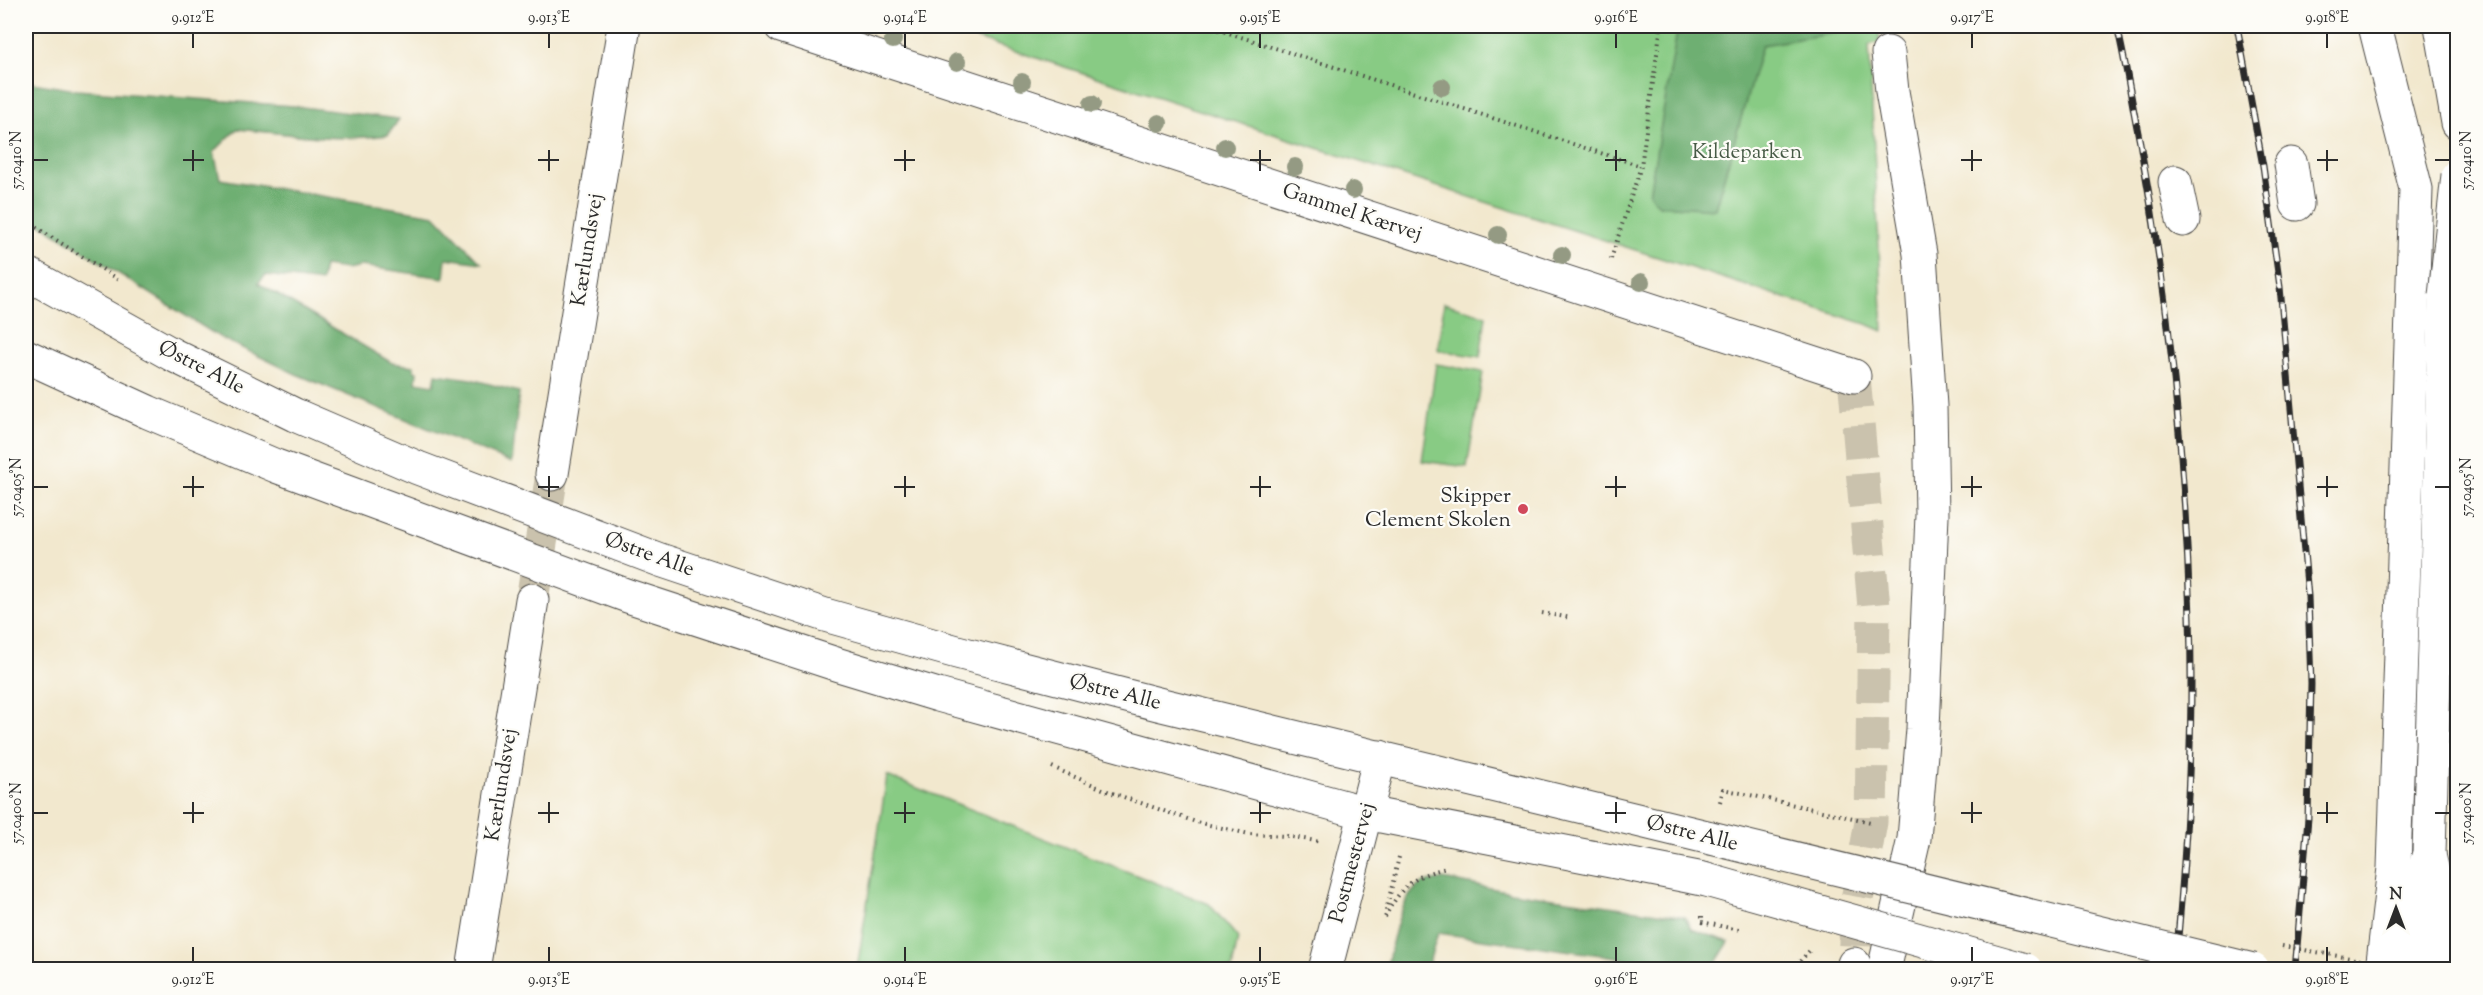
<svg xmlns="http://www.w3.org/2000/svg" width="2483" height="995" font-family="'Sorts Mill Goudy',serif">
  <rect width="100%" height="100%" fill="#fdfcf7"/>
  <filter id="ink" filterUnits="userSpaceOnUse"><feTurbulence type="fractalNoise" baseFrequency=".0167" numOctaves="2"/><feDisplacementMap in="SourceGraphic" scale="12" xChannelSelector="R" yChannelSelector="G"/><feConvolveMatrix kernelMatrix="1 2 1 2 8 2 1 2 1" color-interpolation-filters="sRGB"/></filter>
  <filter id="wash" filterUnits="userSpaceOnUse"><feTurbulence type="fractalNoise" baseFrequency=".008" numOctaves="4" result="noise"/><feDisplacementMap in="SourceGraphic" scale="24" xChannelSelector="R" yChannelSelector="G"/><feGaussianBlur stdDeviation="1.35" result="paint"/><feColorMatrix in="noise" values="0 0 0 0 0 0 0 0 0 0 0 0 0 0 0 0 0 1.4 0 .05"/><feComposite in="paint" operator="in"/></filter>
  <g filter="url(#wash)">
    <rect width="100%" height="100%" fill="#f2e8ce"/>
    <!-- green -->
    <g fill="#88cb84" stroke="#5a7b58" stroke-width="1.5">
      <polygon points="937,26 1880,26 1879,42 1869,45 1883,331 1869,325"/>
      <polygon points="1444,303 1486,316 1480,357 1438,350"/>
      <polygon points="1436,364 1483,372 1467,467 1422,461"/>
      <polygon points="887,776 1209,904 1238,938 1232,969 857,969"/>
    </g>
    <!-- forest -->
    <g fill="#6eaf72" stroke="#4c6d4e" stroke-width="1.5">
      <polygon points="1678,26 1876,26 1762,45 1715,209 1659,205 1649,194"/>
      <path d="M26 82 76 90 294 106 399 119 388 135C338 142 287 134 237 129L214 152 220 179 435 215 481 263 446 258 444 278 361 266 346 269 324 266 321 282 266 275 258 283 392 363 414 366V371L417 372 416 382 434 385 436 374 471 379 519 392 512 463 296 374 221 338 26 215Z"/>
      <path d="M1443 879 1511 892 1685 917 1691 929 1729 942 1712 969H1659L1616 957 1438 933 1427 969H1386C1392 946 1399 893 1424 883 1429 881 1437 881 1443 879Z"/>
    </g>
  </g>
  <g filter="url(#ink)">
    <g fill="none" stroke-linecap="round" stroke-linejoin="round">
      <!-- minor-tunnel -->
      <g stroke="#cac2ad" stroke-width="33" stroke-dasharray="33 16" stroke-linecap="butt">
        <polyline points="1854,376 1874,608 1871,822 1857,900 1854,964"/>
        <polyline points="532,600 552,474"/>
      </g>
      <!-- minor casing -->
      <g stroke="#494743" stroke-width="35">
        <g id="minor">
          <polyline points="781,26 1854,376"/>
          <polyline points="2375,26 2416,189 2394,868 2382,970"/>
          <polyline points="2441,26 2458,123"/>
          <polyline points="2291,164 2297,204"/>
          <polyline points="2175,182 2183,220"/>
          <polyline points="26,273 173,355 295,415 418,468 660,560 825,615 957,652 1158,704 1711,838"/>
          <polyline points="26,356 148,412 276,466 628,596 839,665 938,695 1366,813 1703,879"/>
          <polyline points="552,474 624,26"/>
          <path d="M2429 855C2438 893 2449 932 2433 970"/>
          <polyline points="473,970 532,600"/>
          <polyline points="1325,970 1380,757"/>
          <polyline points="1853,970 1854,964"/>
          <polyline points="1884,970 1914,839 1923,729 1932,515 1930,406 1920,254 1892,91 1888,53"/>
          <path d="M2413 970C2409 929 2418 892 2429 853L2445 296"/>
        </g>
      </g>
      <!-- path -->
      <g stroke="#494743" stroke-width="4" stroke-dasharray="1.5 4.5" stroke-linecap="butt">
        <polyline points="1207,26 1641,166"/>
        <polyline points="26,221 118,279"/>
        <polyline points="1611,259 1641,166 1661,26"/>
        <polyline points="1542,613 1571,618"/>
        <polyline points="1052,767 1112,793 1196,822 1249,834 1287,836 1321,842"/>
        <polyline points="1720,802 1723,789 1871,822"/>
        <polyline points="1386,911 1399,857"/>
        <polyline points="1702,916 1702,922 1739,930"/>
        <path d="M1385 917C1401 887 1413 875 1447 868"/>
        <polyline points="1792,970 1812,948"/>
      </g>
      <!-- minor -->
      <use href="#minor" stroke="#fff" stroke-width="33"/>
      <!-- rail casing -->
      <g stroke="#2b2b2b" stroke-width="7">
        <g id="rail">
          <path d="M2117 26C2126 64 2132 104 2140 143 2169 299 2185 458 2190 617 2194 734 2186 853 2175 970"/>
          <polyline points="2237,26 2263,166 2280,287 2308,596 2311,684 2308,818 2295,970"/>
        </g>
      </g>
      <!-- rail -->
      <use href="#rail" stroke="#fdfcf7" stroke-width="4.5" stroke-dasharray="14" stroke-linecap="butt"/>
      <!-- minor-bridge casing -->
      <g stroke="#494743" stroke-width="35" stroke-linecap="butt">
        <g id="minor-bridge">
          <polyline points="2445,296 2458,175"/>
          <polyline points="1711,838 2253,970"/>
          <polyline points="1703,879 2026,970"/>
        </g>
      </g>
      <!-- path-bridge -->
      <polyline stroke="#494743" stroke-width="4" stroke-dasharray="1.5 4.5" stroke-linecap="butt" points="2282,946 2417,970"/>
      <!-- minor-bridge -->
      <use href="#minor-bridge" stroke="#fff" stroke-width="33"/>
    </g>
    <!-- trees -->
    <g fill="#949a83">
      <circle cx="893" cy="40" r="9"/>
      <circle cx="957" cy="62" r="9"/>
      <circle cx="1022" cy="82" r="9"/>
      <circle cx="1442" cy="87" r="9"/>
      <circle cx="1092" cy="104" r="9"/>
      <circle cx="1159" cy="123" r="9"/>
      <circle cx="1225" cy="147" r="9"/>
      <circle cx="1295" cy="167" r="9"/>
      <circle cx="1353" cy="190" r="9"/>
      <circle cx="1498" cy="235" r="9"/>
      <circle cx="1562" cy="255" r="9"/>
      <circle cx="1641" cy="282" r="9"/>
    </g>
  </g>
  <!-- ticks -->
  <path fill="none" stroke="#2b2b2b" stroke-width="2" d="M193 33V48M549 33V48M905 33V48M1260 33V48M1616 33V48M1972 33V48M2327 33V48M193 150V171M549 150V171M905 150V171M1260 150V171M1616 150V171M1972 150V171M2327 150V171M33 160H48M183 160H204M538 160H559M894 160H915M1250 160H1271M1605 160H1626M1961 160H1982M2317 160H2338M2435 160H2450M193 476V497M549 476V497M905 476V497M1260 476V497M1616 476V497M1972 476V497M2327 476V497M33 487H48M183 487H204M538 487H559M894 487H915M1250 487H1271M1605 487H1626M1961 487H1982M2317 487H2338M2435 487H2450M193 802V823M549 802V823M905 802V823M1260 802V823M1616 802V823M1972 802V823M2327 802V823M33 813H48M183 813H204M538 813H559M894 813H915M1250 813H1271M1605 813H1626M1961 813H1982M2317 813H2338M2435 813H2450M193 947V962M549 947V962M905 947V962M1260 947V962M1616 947V962M1972 947V962M2327 947V962"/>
  <!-- markers -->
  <circle fill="#d1495b" stroke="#fdfcf7" stroke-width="2" cx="1523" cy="509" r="6"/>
  <g text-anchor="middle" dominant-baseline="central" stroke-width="4.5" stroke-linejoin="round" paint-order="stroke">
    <!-- park labels -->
    <g font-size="21" fill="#475b46" stroke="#fdfcf7">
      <text x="1747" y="153">Kildeparken</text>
    </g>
    <!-- street labels -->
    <g font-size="21" fill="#2b2b2b" stroke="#fdfcf7">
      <text transform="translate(1352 213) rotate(18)">Gammel Kærvej</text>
      <text transform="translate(588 250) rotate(-81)">Kærlundsvej</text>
      <text transform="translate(201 368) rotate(27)">Østre Alle</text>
      <text transform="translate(649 555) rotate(20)">Østre Alle</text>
      <text transform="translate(1115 693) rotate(14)">Østre Alle</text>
      <text transform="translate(502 785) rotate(-81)">Kærlundsvej</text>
      <text transform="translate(1692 834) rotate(14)">Østre Alle</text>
      <text transform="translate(1353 863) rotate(-75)">Postmestervej</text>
    </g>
    <!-- poi labels -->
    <g font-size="21" fill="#2b2b2b" stroke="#fdfcf7" text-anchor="end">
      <text x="1511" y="497">Skipper<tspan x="1511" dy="24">Clement Skolen</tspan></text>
    </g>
  </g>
  <!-- margin -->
  <rect width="2483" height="995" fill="none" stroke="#fdfcf7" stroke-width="66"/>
  <!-- north arrow -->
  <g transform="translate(2396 908)" stroke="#fdfcf7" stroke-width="4.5" paint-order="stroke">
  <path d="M0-4.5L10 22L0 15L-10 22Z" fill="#2b2b2b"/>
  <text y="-9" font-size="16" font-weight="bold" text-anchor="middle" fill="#2b2b2b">N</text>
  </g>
  <rect x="33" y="33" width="2417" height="929" fill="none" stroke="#2b2b2b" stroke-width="2"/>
  <g font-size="15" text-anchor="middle" fill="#2b2b2b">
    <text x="193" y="22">9.912°E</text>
    <text x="549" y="22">9.913°E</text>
    <text x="905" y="22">9.914°E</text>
    <text x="1260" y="22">9.915°E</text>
    <text x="1616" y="22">9.916°E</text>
    <text x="1972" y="22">9.917°E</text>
    <text x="2327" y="22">9.918°E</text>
    <text transform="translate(16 160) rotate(-90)" y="5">57.0410°N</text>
    <text transform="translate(2466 160) rotate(-90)" y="5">57.0410°N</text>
    <text transform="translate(16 487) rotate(-90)" y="5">57.0405°N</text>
    <text transform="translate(2466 487) rotate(-90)" y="5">57.0405°N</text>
    <text transform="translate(16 813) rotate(-90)" y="5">57.0400°N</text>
    <text transform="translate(2466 813) rotate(-90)" y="5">57.0400°N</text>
    <text x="193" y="984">9.912°E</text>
    <text x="549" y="984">9.913°E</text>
    <text x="905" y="984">9.914°E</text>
    <text x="1260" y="984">9.915°E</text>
    <text x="1616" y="984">9.916°E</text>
    <text x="1972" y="984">9.917°E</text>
    <text x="2327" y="984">9.918°E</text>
  </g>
</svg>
